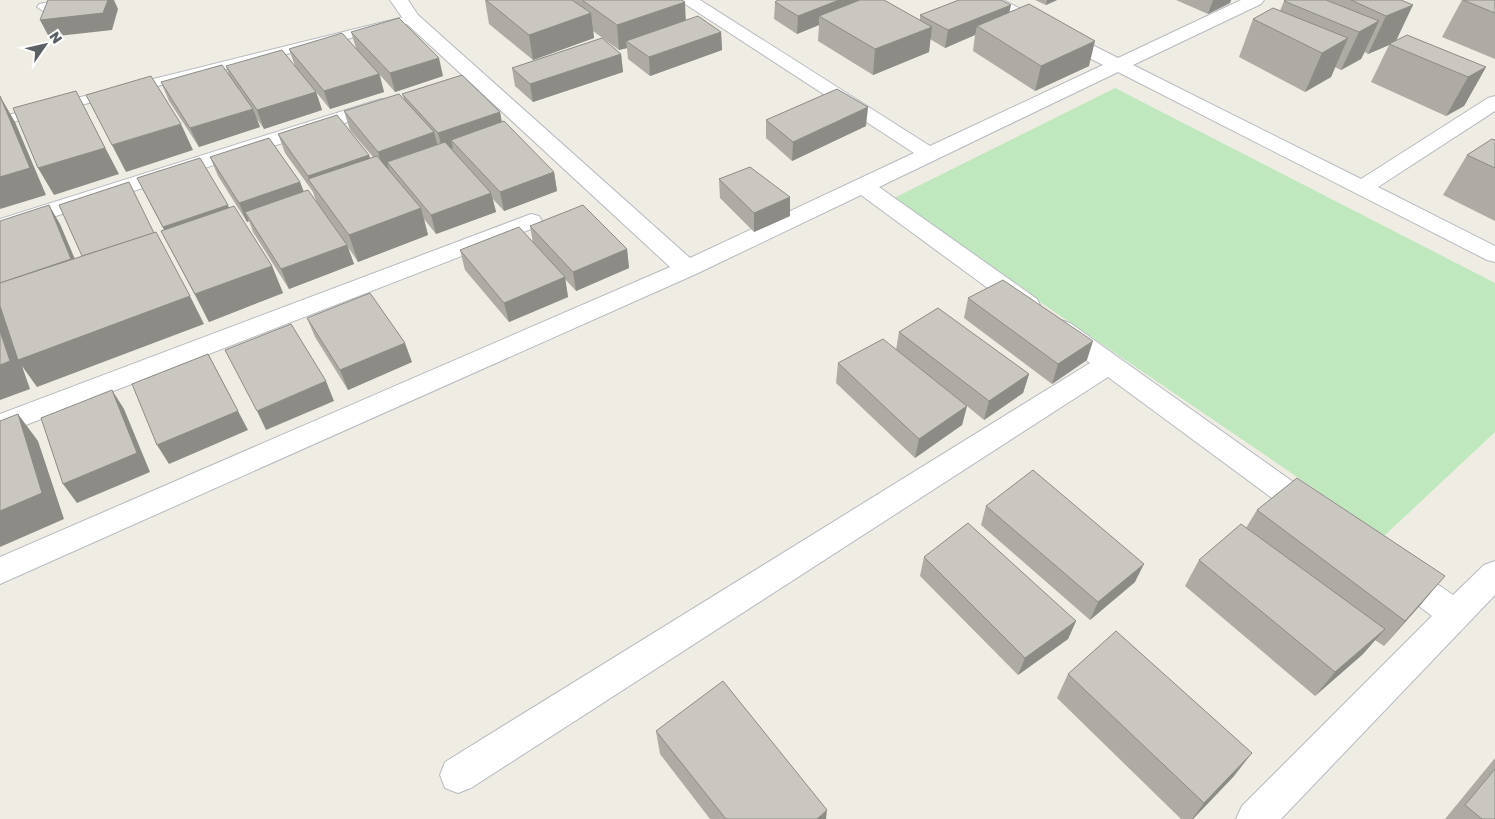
<svg xmlns="http://www.w3.org/2000/svg" width="1495" height="819" font-family="'Golos Text',sans-serif">
  <rect width="100%" height="100%" fill="#efece3"/>
  <!-- green -->
  <polygon fill="#c0e8be" points="1115,88 1495,283 1495,432 1384,536 890,200"/>
  <g fill="none" stroke-linecap="round" stroke-linejoin="round">
    <!-- lane casing -->
    <g stroke="#b6babf" stroke-width="2">
      <g id="lane">
        <polygon points="61,0 86,0 80,4 43,11 37,7 39,4"/>
        <polygon points="412,15 416,16 418,19 416,22 0,125 0,117"/>
      </g>
    </g>
    <!-- street casing -->
    <g stroke="#b6babf" stroke-width="2">
      <g id="street">
        <polygon points="390,0 408,0 418,15 690,258 914,153 679,0 700,0 930,146 1103,65 983,4 980,0 1003,0 1118,58 1241,0 1264,0 1261,4 1133,65 1361,179 1488,98 1495,96 1495,111 1378,187 1495,246 1495,262 1487,260 1118,72 879,187 1037,299 1040,305 1037,311 1028,313 1019,311 861,195 696,274 0,584 0,557 670,267 406,23"/>
        <polygon points="381,99 388,101 391,105 388,109 0,234 0,219"/>
        <polygon points="531,214 539,216 542,221 539,226 0,435 0,414"/>
        <polygon points="1061,320 1070,323 1324,504 1328,512 1324,520 1313,524 1302,520 1108,377 471,788 458,793 445,788 440,775 445,762 1090,363 1052,335 1048,329 1052,323"/>
        <polygon points="1399,561 1410,565 1453,595 1484,565 1495,561 1495,595 1281,819 1236,819 1242,806 1432,616 1388,583 1383,574 1388,565"/>
      </g>
    </g>
    <!-- lane -->
    <use href="#lane" fill="#fff" fill-rule="evenodd"/>
    <!-- street -->
    <use href="#street" fill="#fff" fill-rule="evenodd"/>
  </g>
  <!-- wall -->
  <g fill="#aeaba5">
    <polygon points="485,0 682,0 686,20 721,32 722,50 650,76 628,59 627,48 619,50 593,31 594,38 533,60 489,24"/>
    <polygon points="778,0 858,0 858,1 920,20 920,15 1009,13 1089,66 1035,91 973,51 975,35 945,48 930,39 929,52 873,75 818,41 819,25 797,34 774,19 775,2"/>
    <polygon points="1035,0 1057,0 1046,5"/>
    <polygon points="1176,0 1231,0 1230,3 1208,14"/>
    <polygon points="1286,0 1401,0 1396,41 1486,67 1464,106 1446,116 1371,82 1389,45 1368,54 1365,52 1361,59 1341,70 1335,67 1331,77 1305,92 1239,57 1253,19 1280,11 1284,1"/>
    <polygon points="1462,0 1495,0 1495,59 1442,37"/>
    <polygon points="351,32 443,76 395,92 380,75 384,92 330,109 316,92 322,110 264,129 257,119 260,127 199,147 169,101 161,82 229,75 226,66 295,66 289,49 356,48"/>
    <polygon points="621,54 623,72 533,102 515,86 512,68"/>
    <polygon points="402,94 500,112 502,122 554,172 557,191 504,211 493,199 496,212 436,234 424,219 428,235 358,262 348,247 354,264 289,289 253,232 249,221 247,222 218,176 210,157 300,182 304,192 317,204 313,192 285,153 278,134 369,155 370,158 373,157 350,130 344,111 404,99"/>
    <polygon points="766,120 866,126 792,161 766,138"/>
    <polygon points="1495,140 1495,221 1443,195 1467,155"/>
    <polygon points="137,178 229,208 272,266 283,293 209,322 161,231 164,230"/>
    <polygon points="719,179 790,216 754,232 720,198"/>
    <polygon points="530,226 627,249 629,268 576,291 565,279 568,297 509,322 465,270 460,250 533,243"/>
    <polygon points="968,298 1087,360 1052,384 964,318"/>
    <polygon points="307,318 412,362 348,390 315,337"/>
    <polygon points="899,332 1029,374 1023,393 984,420 967,406 962,425 915,458 836,383 838,363 896,350"/>
    <polygon points="986,506 1135,582 1090,620 981,525"/>
    <polygon points="1257,510 1423,602 1384,646 1375,640 1363,654 1315,696 1185,586 1199,560 1246,528"/>
    <polygon points="924,557 1076,621 1068,639 1018,675 920,576"/>
    <polygon points="1068,674 1234,776 1193,819 1181,819 1057,698"/>
    <polygon points="656,731 826,819 710,819 660,754"/>
    <polygon points="1495,758 1495,819 1445,819"/>
  </g>
  <!-- shaded-wall -->
  <g fill="#8d8b86">
    <polygon points="108,0 114,0 118,9 112,30 49,37 40,20"/>
    <polygon points="839,0 858,0 857,10 819,16 819,25 797,34 798,16"/>
    <polygon points="1047,0 1057,0 1046,5"/>
    <polygon points="1213,0 1231,0 1230,3 1208,14"/>
    <polygon points="685,2 686,27 626,41 627,48 619,50 617,25"/>
    <polygon points="1011,5 1007,23 977,26 975,35 945,48 948,30"/>
    <polygon points="1413,5 1395,43 1389,44 1389,45 1368,54 1386,16"/>
    <polygon points="591,13 594,38 533,60 529,35"/>
    <polygon points="1379,21 1361,59 1341,70 1359,32"/>
    <polygon points="932,27 929,52 873,75 875,49"/>
    <polygon points="721,32 722,50 650,76 649,57"/>
    <polygon points="1348,38 1331,77 1305,92 1322,53"/>
    <polygon points="1095,41 1089,66 1035,91 1041,66"/>
    <polygon points="621,54 623,72 533,102 530,84"/>
    <polygon points="439,58 443,76 395,92 390,73"/>
    <polygon points="1486,67 1464,106 1446,116 1468,77"/>
    <polygon points="379,74 384,92 330,109 324,91"/>
    <polygon points="316,92 322,110 264,129 257,110"/>
    <polygon points="0,96 15,122 46,195 0,209"/>
    <polygon points="868,107 866,126 792,161 793,142"/>
    <polygon points="253,109 260,127 199,147 190,128"/>
    <polygon points="500,112 503,131 451,140 453,148 443,152 438,133"/>
    <polygon points="89,117 119,174 54,195 38,168"/>
    <polygon points="181,124 193,150 126,172 112,145"/>
    <polygon points="434,132 439,151 387,162 389,169 383,170 378,152"/>
    <polygon points="369,155 375,174 311,182 308,176"/>
    <polygon points="554,172 557,191 504,211 500,192"/>
    <polygon points="300,182 307,201 245,212 249,221 247,222 239,203"/>
    <polygon points="491,193 496,212 436,234 431,215"/>
    <polygon points="790,197 790,216 754,232 754,213"/>
    <polygon points="49,205 60,224 83,278 4,306"/>
    <polygon points="228,205 236,224 172,246 163,227"/>
    <polygon points="421,208 428,235 358,262 349,235"/>
    <polygon points="347,245 354,264 289,289 281,269"/>
    <polygon points="627,249 629,268 576,291 573,272"/>
    <polygon points="272,266 283,293 209,322 195,294"/>
    <polygon points="565,277 568,297 509,322 504,303"/>
    <polygon points="190,296 204,324 37,387 22,366 30,389 0,400 0,306"/>
    <polygon points="1093,341 1087,360 1052,384 1058,364"/>
    <polygon points="405,343 412,362 348,390 340,370"/>
    <polygon points="208,354 248,430 169,464 157,445"/>
    <polygon points="1029,374 1023,393 984,420 989,401"/>
    <polygon points="326,381 334,401 266,430 257,411"/>
    <polygon points="112,390 124,409 150,472 77,503 63,484"/>
    <polygon points="967,406 962,425 915,458 919,439"/>
    <polygon points="18,414 38,441 64,519 0,547 0,511"/>
    <polygon points="1144,564 1135,582 1090,620 1098,602"/>
    <polygon points="1445,576 1423,602 1384,646 1405,621"/>
    <polygon points="1076,621 1068,639 1018,675 1025,658"/>
    <polygon points="1385,629 1363,654 1315,696 1335,672"/>
    <polygon points="1252,753 1234,776 1193,819 1192,819 1204,803"/>
    <polygon points="827,810 826,819 817,819"/>
  </g>
  <!-- building -->
  <g fill="#cac7c0" stroke="#8d8b86">
    <polygon points="48,0 108,0 103,13 40,20"/>
    <polygon points="486,0 572,0 591,13 529,35"/>
    <polygon points="582,0 682,0 685,2 617,25"/>
    <polygon points="778,0 839,0 798,16 775,2"/>
    <polygon points="860,0 884,0 932,27 875,49 819,16"/>
    <polygon points="959,0 1001,0 1011,5 948,30 920,15"/>
    <polygon points="1286,0 1326,0 1379,21 1359,32 1284,1"/>
    <polygon points="1351,0 1401,0 1413,5 1386,16"/>
    <polygon points="1463,0 1495,0 1495,13"/>
    <polygon points="1029,4 1095,41 1041,66 977,26"/>
    <polygon points="1273,8 1348,38 1322,53 1253,19"/>
    <polygon points="698,16 721,32 649,57 626,41"/>
    <polygon points="399,18 439,58 390,73 351,32"/>
    <polygon points="342,33 379,74 324,91 289,49"/>
    <polygon points="1407,35 1486,67 1468,77 1389,44"/>
    <polygon points="602,38 621,54 530,84 512,68"/>
    <polygon points="282,50 316,92 257,110 226,66"/>
    <polygon points="222,65 253,109 190,128 161,82"/>
    <polygon points="462,75 500,112 438,133 402,94"/>
    <polygon points="151,76 181,124 112,145 86,95"/>
    <polygon points="837,89 868,107 793,142 766,120"/>
    <polygon points="76,91 105,148 38,168 13,108"/>
    <polygon points="399,94 434,132 378,152 344,111"/>
    <polygon points="0,96 30,168 0,177"/>
    <polygon points="337,115 369,155 308,176 278,134"/>
    <polygon points="504,121 554,172 500,192 451,140"/>
    <polygon points="269,138 300,182 239,203 210,157"/>
    <polygon points="1492,139 1495,140 1495,168 1467,155"/>
    <polygon points="445,142 491,193 431,215 387,162"/>
    <polygon points="377,156 421,208 349,235 308,179"/>
    <polygon points="200,158 228,205 163,227 137,178"/>
    <polygon points="750,167 790,197 754,213 719,179"/>
    <polygon points="129,182 154,233 82,256 59,205"/>
    <polygon points="308,190 347,245 281,269 245,212"/>
    <polygon points="49,205 71,259 0,283 0,221"/>
    <polygon points="583,205 627,249 573,272 530,226"/>
    <polygon points="234,206 272,266 195,294 161,231"/>
    <polygon points="519,227 565,277 504,303 460,250"/>
    <polygon points="156,232 190,296 18,360 0,306 0,283"/>
    <polygon points="1003,280 1093,341 1058,364 968,298"/>
    <polygon points="370,293 405,343 340,370 307,318"/>
    <polygon points="938,308 1029,374 989,401 899,332"/>
    <polygon points="291,324 326,381 257,411 225,350"/>
    <polygon points="0,331 10,361 0,365"/>
    <polygon points="883,339 967,406 919,439 838,363"/>
    <polygon points="208,354 238,411 157,445 132,384"/>
    <polygon points="112,390 137,453 63,484 41,418"/>
    <polygon points="18,414 42,493 0,511 0,421"/>
    <polygon points="1033,470 1144,564 1098,602 986,506"/>
    <polygon points="1297,478 1445,576 1405,621 1257,510"/>
    <polygon points="968,523 1076,621 1025,658 924,557"/>
    <polygon points="1241,524 1385,629 1335,672 1199,560"/>
    <polygon points="1116,631 1252,753 1204,803 1068,674"/>
    <polygon points="723,681 827,810 817,819 726,819 656,731"/>
    <polygon points="1495,769 1495,819 1482,819 1465,805"/>
  </g>
  <!-- north arrow -->
  <g transform="translate(45 45) rotate(56)" stroke="#ffffff" stroke-width="4" paint-order="stroke">
  <path d="M0-4L9 19L0 12L-9 19Z" fill="#5b6065"/>
  <text y="-8" font-size="14" font-weight="bold" text-anchor="middle" fill="#5b6065">N</text>
  </g>
</svg>
